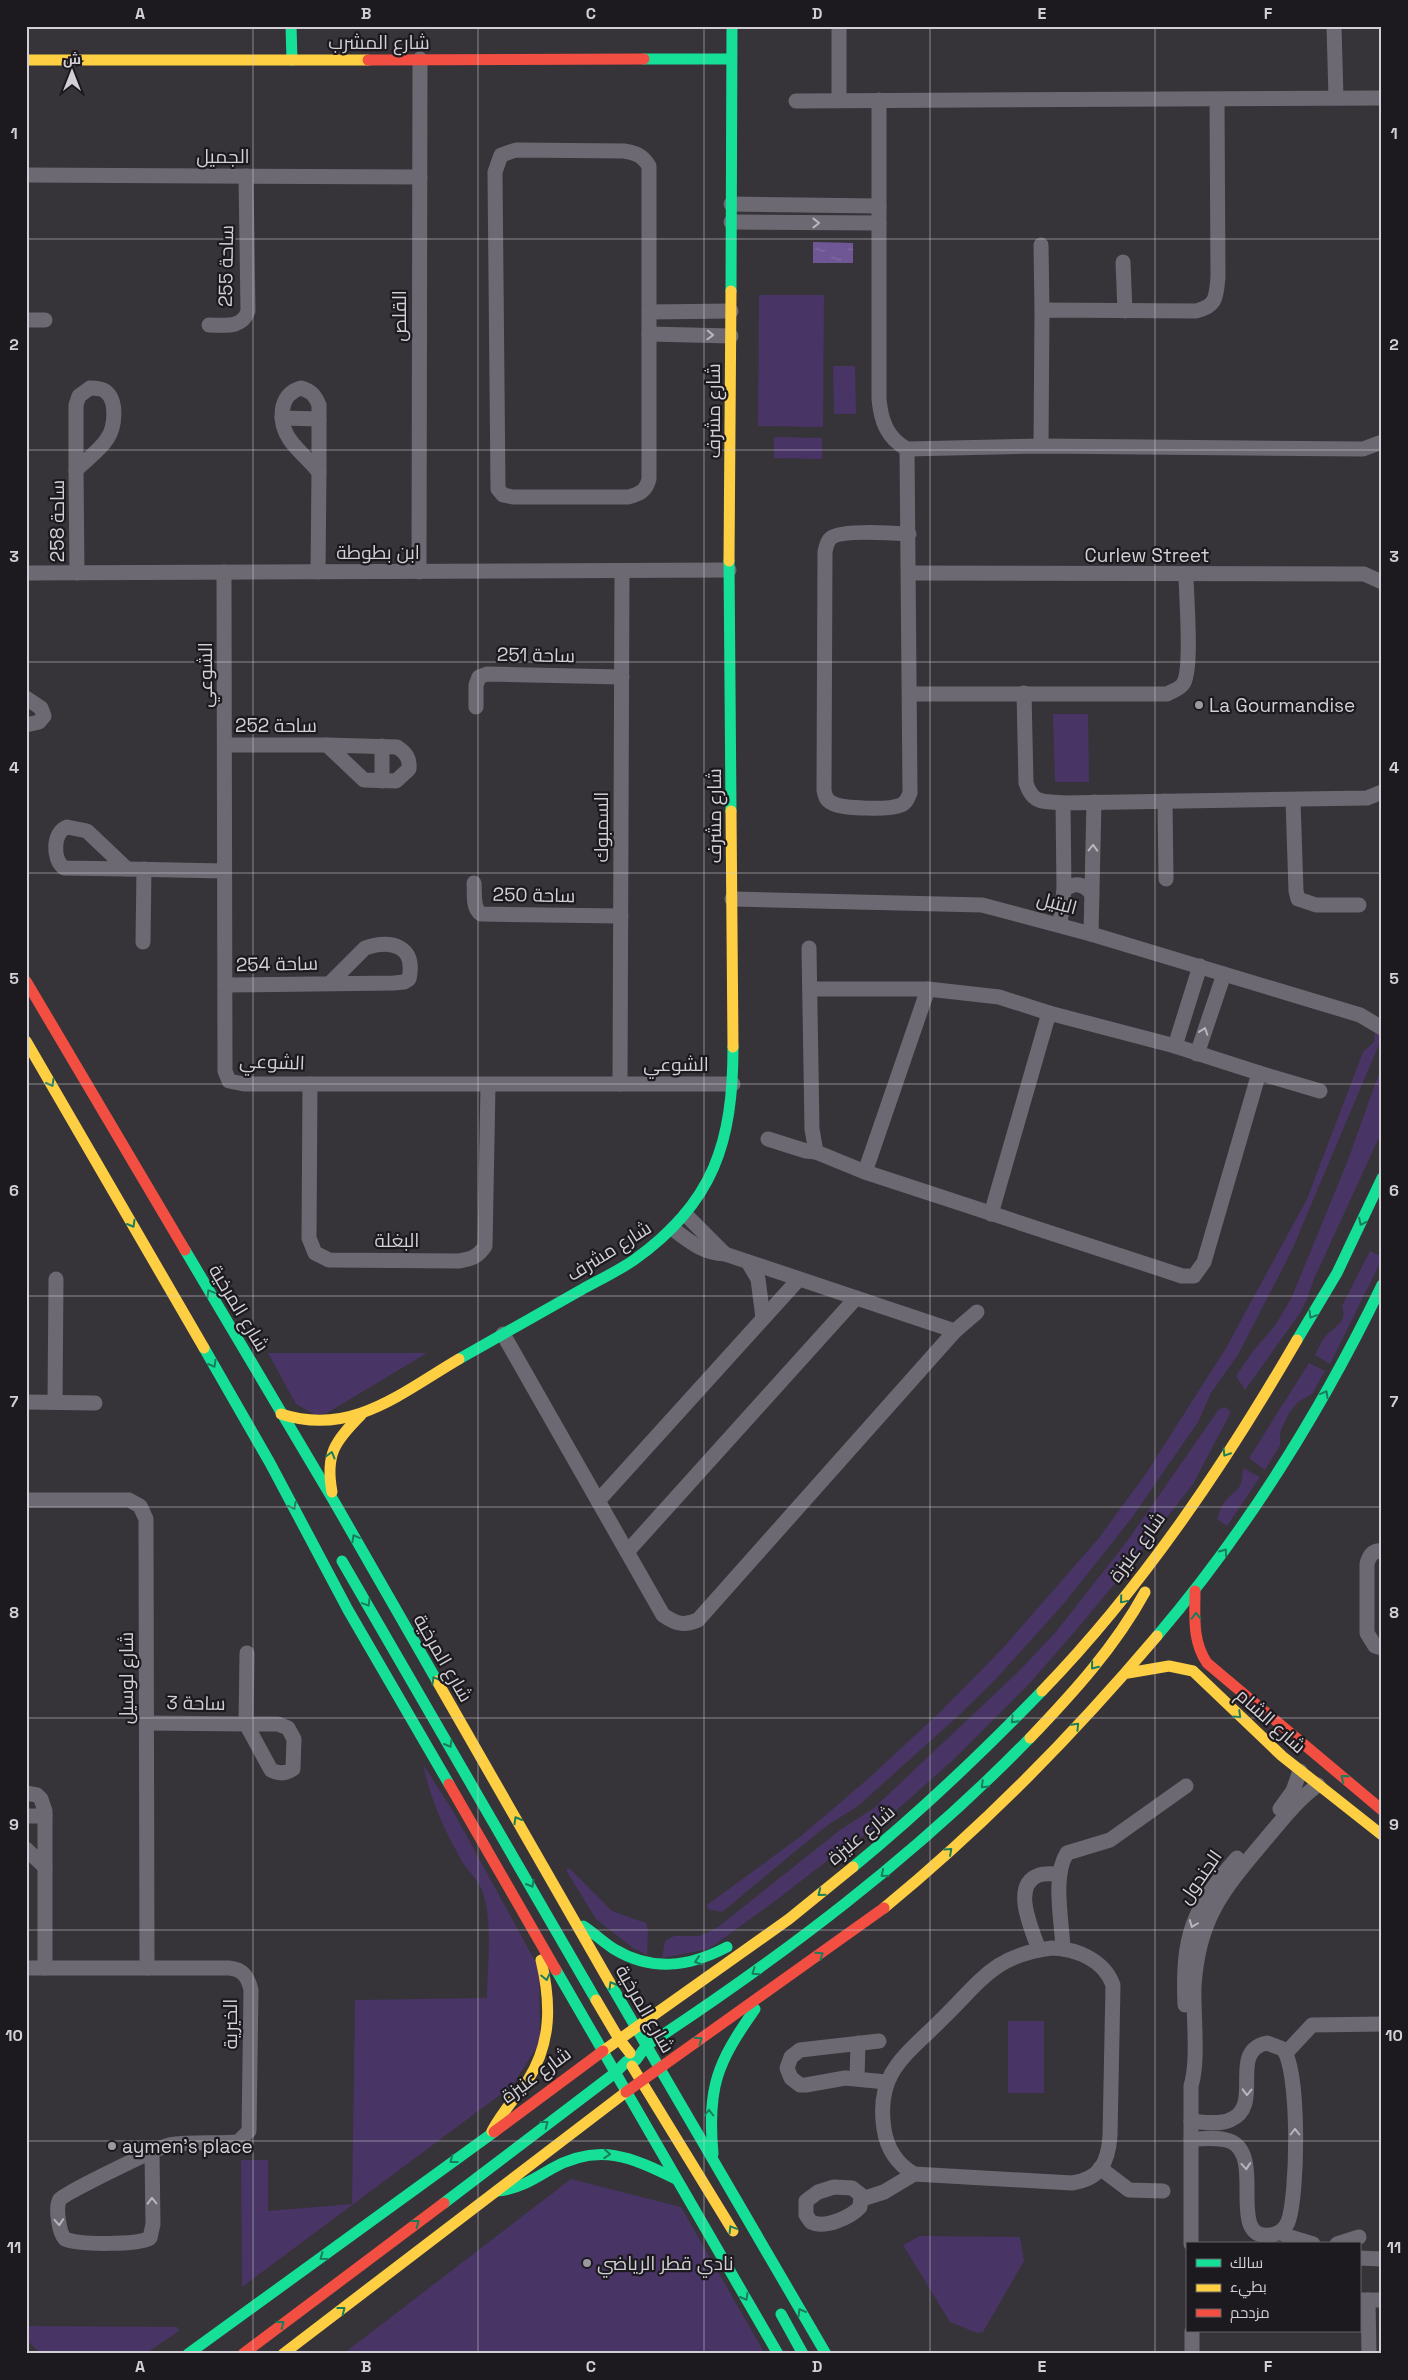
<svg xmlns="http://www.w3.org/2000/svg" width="1408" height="2380" font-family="'Space Grotesk',Cairo,sans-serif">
  <defs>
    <pattern id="water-ripples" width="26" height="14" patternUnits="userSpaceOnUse" patternTransform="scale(1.25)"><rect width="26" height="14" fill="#6f5795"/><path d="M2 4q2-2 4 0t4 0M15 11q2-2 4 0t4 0" fill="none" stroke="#836ea3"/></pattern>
  </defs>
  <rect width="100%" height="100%" fill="#363439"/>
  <!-- green -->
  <g fill="#483465">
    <polygon points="759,295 824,295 823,427 758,426"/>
    <polygon points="833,366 855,366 856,414 834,414"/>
    <polygon points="774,437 822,438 822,459 774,458"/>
    <polygon points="1053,714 1088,714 1089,782 1055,782"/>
    <polygon points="1375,1033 1381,1034 1380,1042 1292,1250 1239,1353 1211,1393 1198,1422 1131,1519 1066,1601 995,1680 957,1717 858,1806 828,1825 798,1849 722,1912 708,1909 707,1905 801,1836 869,1778 939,1713 1003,1648 1098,1539 1145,1475 1226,1348 1307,1199 1363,1052 1374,1042"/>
    <polygon points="1382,1065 1382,1131 1314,1279 1307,1299 1300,1313 1245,1390 1236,1376 1253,1351 1274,1327 1291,1299 1348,1160"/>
    <path d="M1370 1251 1382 1257V1259L1330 1364 1315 1355C1318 1349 1321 1342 1325 1337 1334 1326 1348 1324 1342 1306Z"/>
    <polygon points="268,1353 427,1353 327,1413 315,1415 296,1404"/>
    <polygon points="1309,1363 1325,1371 1312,1394 1298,1402 1289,1413 1280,1432 1280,1445 1265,1470 1249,1458"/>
    <polygon points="1225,1407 1231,1412 1193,1484 1127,1569 1077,1629 1030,1683 953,1760 879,1826 845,1847 779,1898 709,1949 662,1958 665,1941 674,1936 700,1936 718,1927 840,1830 874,1808 1019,1671 1055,1633 1128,1540 1219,1409"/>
    <path d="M1243 1468 1260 1477 1227 1526 1217 1519C1219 1515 1220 1508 1223 1504 1236 1487 1242 1494 1243 1468Z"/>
    <path d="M423 1764 454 1813 539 1968 540 2042 512 2086 242 2287 241 2160H268V2211L352 2204 355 2000 487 1998C487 1965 494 1919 481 1888 477 1879 468 1871 463 1863 445 1832 430 1799 423 1764Z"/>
    <polygon points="569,1868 612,1911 646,1923 648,1931 647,1955 633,1948 596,1919 566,1870"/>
    <rect x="1008" y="2021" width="36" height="72"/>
    <polygon points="571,2179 681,2207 765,2354 343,2354"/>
    <polygon points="920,2236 1020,2237 1024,2261 983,2332 977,2333 950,2322 903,2245"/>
    <polygon points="26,2326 177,2327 179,2331 145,2354 41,2354 26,2339"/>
  </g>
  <!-- water -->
  <polygon fill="url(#water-ripples)" points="813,242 853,243 853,263 813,263"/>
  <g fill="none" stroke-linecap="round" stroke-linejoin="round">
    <!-- street -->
    <g stroke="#6c6973" stroke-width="15">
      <polyline points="1334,26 1336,98"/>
      <polyline points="839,100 839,26"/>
      <path d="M879 100V399C881 421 887 438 907 449L1041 446 1363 449 1382 442"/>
      <polyline points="796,101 1382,98"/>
      <path d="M516 150 624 151C636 153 642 155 649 166V479C646 491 640 494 628 497H513L503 495 498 489 495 172 501 155Z"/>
      <polyline points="26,175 420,177"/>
      <polyline points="731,204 879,206"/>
      <polyline points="731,222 879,223"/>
      <polyline points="1041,245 1042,310"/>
      <polyline points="1123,262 1125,311"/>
      <polyline points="649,312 731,311"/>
      <polyline points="26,320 45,320"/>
      <path d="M209 325C224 325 242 329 248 311L246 176"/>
      <polyline points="649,334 731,336"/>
      <path d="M90 388C95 388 101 388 105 391 118 400 115 428 107 439 100 450 86 460 76 470V405L79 396Z"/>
      <path d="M301 388C311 391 315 395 319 405V472C310 461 298 451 290 440 278 423 278 394 301 388Z"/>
      <polyline points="282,418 319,419"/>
      <path d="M1041 446 1042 310 1196 311C1217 306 1216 297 1218 277L1217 100"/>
      <path d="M907 449 910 793C908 798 906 803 901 805 890 810 842 809 832 803 826 800 825 796 824 790L825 552C826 547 827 541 831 538 840 529 895 533 909 534"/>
      <polyline points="76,470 77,573"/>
      <polyline points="224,572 225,1071 229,1081 244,1084 733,1084"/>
      <polyline points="318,572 319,472"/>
      <polyline points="419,572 420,59"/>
      <polyline points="26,573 729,570"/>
      <polyline points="909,573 1364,574 1382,582"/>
      <path d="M1024 693 1026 783C1033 805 1044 801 1063 803L1367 798 1382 792"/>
      <path d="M910 694H1167C1172 691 1180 689 1183 684 1193 670 1186 595 1186 575"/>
      <polyline points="26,698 41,708 44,716 39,722 26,725"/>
      <polyline points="476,707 476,685 479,677 487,674 622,677"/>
      <polyline points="225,745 327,745"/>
      <path d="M327 745 397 747C406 753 410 758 409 769L396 781 364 780Z"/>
      <polyline points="382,746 382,781"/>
      <polyline points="1293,800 1296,891 1298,899 1316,905 1359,905"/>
      <polyline points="1165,801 1166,879"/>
      <path d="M67 827 87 831 127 869 64 868C52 859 53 832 67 827Z"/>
      <polyline points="127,869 224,871"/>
      <path d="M474 883C475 893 472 908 481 914L621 916"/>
      <path d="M1064 890C1074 882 1085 883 1092 895"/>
      <polyline points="732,899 982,905 1091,934 1360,1015 1382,1028"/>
      <polyline points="1060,924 1064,890 1063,803"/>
      <polyline points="1091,934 1094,802"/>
      <polyline points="143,942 144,869"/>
      <polyline points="809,948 812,1129 816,1152 865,1172 1182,1276 1194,1276 1204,1262 1259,1073 1175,1046 1049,1013 999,997 928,989 811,989"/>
      <path d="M225 985 394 983 404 982 409 979C416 946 392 939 365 948L330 983"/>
      <polyline points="1175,1046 1200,966"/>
      <polyline points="1197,1054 1224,974"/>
      <polyline points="1259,1073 1320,1091"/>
      <path d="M310 1084 309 1238 315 1253 329 1260 459 1261C471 1259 478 1257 485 1246L488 1085"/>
      <polyline points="620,1084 622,571"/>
      <polyline points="768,1139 806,1151 816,1152"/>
      <polyline points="865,1172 928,989"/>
      <polyline points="991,1214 1049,1013"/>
      <polyline points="686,1215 725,1254"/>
      <path d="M673 1229C690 1242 703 1253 725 1254L955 1331"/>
      <polyline points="748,1262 758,1279 763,1318"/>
      <path d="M503 1334 663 1615C676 1624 684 1626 698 1620L955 1331 977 1312"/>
      <polyline points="26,1402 95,1403"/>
      <polyline points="55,1402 56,1279"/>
      <polyline points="26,1500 129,1500 140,1506 146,1519 147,1968"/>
      <polyline points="598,1501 799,1279"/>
      <path d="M1382 1551C1373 1550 1369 1556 1367 1564V1633L1375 1646 1382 1648"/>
      <polyline points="627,1552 856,1298"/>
      <polyline points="147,1723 246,1724 247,1653"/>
      <path d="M246 1724H278L288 1728 294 1739 293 1769C286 1774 279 1774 271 1770Z"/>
      <polyline points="26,1793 37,1795 41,1799 45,1811 45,1867 26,1849"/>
      <polyline points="1280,1809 1293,1791 1300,1771"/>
      <polyline points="26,1816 45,1816"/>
      <path d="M1052 1948C1077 1949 1104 1960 1113 1985L1110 2136C1108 2163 1100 2179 1072 2183L914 2174C897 2164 887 2149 884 2129 875 2071 908 2054 943 2018 981 1981 994 1955 1052 1948Z"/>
      <path d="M1063 1949C1062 1921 1052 1876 1067 1853L1110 1840 1186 1786"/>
      <path d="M1039 1950C1033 1932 1010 1885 1039 1875 1045 1873 1053 1874 1059 1874"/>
      <path d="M26 1968H229C243 1969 248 1977 251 1990L249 2131 238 2142C215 2144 192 2141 169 2145 159 2147 63 2194 60 2199 55 2207 59 2233 65 2239 78 2245 138 2245 150 2238L153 2224 152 2152"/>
      <polyline points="45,1968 45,1867"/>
      <path d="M1185 2005C1182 1937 1192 1909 1237 1858"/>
      <polyline points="879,2041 800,2050 791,2057 787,2068 791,2078 800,2085 806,2085 845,2078 886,2082"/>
      <polyline points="1286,2053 1312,2025 1382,2024"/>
      <polyline points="857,2078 858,2043"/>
      <path d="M1191 2121C1203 2122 1218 2125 1230 2120 1265 2106 1227 2051 1267 2043L1283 2049C1300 2071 1298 2195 1288 2222 1285 2229 1278 2234 1271 2235 1226 2241 1265 2159 1232 2142 1220 2136 1204 2139 1191 2139"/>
      <polyline points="1100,2168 1129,2190 1163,2191"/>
      <path d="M834 2187 852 2188 861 2195 860 2207C851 2217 825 2229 811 2222L806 2215V2201L818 2192Z"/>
      <polyline points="862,2199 884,2192 914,2174"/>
      <polyline points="1280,2232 1290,2237 1313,2244"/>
      <path d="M1191 2244V2086C1199 2060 1193 2015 1194 1987 1198 1918 1223 1890 1265 1840 1282 1820 1297 1800 1318 1785"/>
      <polyline points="1337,2244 1359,2237"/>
      <polyline points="1359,2258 1382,2259"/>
      <polyline points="1359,2300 1382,2300"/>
      <polyline points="1368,2300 1369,2354"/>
      <polyline points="1192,2331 1192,2354"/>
    </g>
    <!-- fast -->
    <g stroke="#16e098" stroke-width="11">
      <polyline points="291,26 292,60"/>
      <polyline points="644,59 731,59"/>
      <polyline points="731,291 732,26"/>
      <polyline points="729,561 731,811"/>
      <polyline points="185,1250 335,1503 437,1681"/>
      <polyline points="1297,1340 1337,1273 1382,1178"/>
      <polyline points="204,1348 270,1463 348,1610 449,1784"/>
      <path d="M459 1359C500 1336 540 1313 581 1290 599 1280 618 1271 634 1260 714 1203 733 1142 733 1047"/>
      <polyline points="342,1561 596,2000"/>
      <path d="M1157 1636C1248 1529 1321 1411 1382 1285"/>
      <path d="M853 1867C920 1812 982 1753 1042 1691"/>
      <path d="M583 1926C594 1933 603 1942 614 1949 652 1972 689 1967 727 1947"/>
      <polyline points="556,1970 778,2354"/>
      <polyline points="610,1983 826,2354"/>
      <path d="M636 2060 646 2046C784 1955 914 1857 1030 1738"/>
      <path d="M713 2154C707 2087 717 2063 755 2009"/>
      <path d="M498 2191C519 2189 534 2179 551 2169 599 2142 631 2157 676 2179"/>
      <polyline points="444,2203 615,2073 627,2061"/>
      <polyline points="781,2314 803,2354"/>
      <polyline points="188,2354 494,2132"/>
    </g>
    <!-- slow -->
    <g stroke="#ffcf43" stroke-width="11">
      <polyline points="26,60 368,60"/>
      <polyline points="729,561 731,291"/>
      <polyline points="731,811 733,1047"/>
      <polyline points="26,1041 204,1348"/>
      <path d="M281 1414C351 1437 401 1393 459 1359"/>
      <path d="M332 1492C325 1454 335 1441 361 1415"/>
      <polyline points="1128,1673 1169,1666 1193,1671 1282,1756 1382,1835"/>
      <polyline points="437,1681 610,1983"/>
      <path d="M1042 1691C1142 1588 1225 1464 1297 1340"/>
      <path d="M1030 1738C1073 1693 1115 1647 1145 1592"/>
      <path d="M884 1908C983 1827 1074 1734 1157 1636"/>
      <polyline points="596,2000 619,2039 630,2053"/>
      <polyline points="603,2051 789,1919 853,1867"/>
      <polyline points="632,2066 733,2231"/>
      <path d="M492 2131C502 2112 516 2097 528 2080 552 2042 551 2002 541 1960"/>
      <polyline points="283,2354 626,2092"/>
    </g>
    <!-- jam -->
    <g stroke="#f24e42" stroke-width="11">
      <polyline points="368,60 644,59"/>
      <polyline points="26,981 185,1250"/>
      <path d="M1195 1591C1195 1616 1192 1641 1207 1663L1382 1810"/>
      <polyline points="449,1784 556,1970"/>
      <polyline points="626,2092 884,1908"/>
      <polyline points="494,2132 603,2051"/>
      <polyline points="243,2354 444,2203"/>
    </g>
  </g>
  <!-- one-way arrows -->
  <defs><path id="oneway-chevron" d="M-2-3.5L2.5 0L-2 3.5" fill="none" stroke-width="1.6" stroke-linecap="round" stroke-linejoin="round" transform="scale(1.25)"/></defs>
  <g stroke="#b8b6bd">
    <use href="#oneway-chevron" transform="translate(816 223)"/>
    <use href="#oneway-chevron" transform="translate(710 335) rotate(2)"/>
    <use href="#oneway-chevron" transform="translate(1093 848) rotate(-89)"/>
    <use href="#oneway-chevron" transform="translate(1204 1031) rotate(-71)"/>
    <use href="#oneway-chevron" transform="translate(1193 1924) rotate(111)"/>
    <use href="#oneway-chevron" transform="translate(1247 2092) rotate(91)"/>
    <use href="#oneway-chevron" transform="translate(1295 2132) rotate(-90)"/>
    <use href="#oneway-chevron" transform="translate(1246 2166) rotate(85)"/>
    <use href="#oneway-chevron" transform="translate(152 2201) rotate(-91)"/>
    <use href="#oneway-chevron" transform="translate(59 2222) rotate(86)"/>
  </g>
  <g stroke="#197d5b">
    <use href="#oneway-chevron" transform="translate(51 1083) rotate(60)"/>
    <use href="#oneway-chevron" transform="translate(1362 1222) rotate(116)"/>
    <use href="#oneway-chevron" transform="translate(132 1224) rotate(60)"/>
    <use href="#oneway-chevron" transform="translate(210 1293) rotate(-121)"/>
    <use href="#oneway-chevron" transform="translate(1312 1315) rotate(121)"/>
    <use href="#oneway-chevron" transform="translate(213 1364) rotate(60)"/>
    <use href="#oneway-chevron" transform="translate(1325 1394) rotate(-61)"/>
    <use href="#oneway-chevron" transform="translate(1226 1453) rotate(122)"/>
    <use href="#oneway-chevron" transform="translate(331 1455) rotate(-75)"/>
    <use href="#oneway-chevron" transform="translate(293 1506) rotate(62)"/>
    <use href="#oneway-chevron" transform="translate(355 1538) rotate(-119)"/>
    <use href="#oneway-chevron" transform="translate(1224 1552) rotate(-54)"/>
    <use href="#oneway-chevron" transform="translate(1123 1600) rotate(130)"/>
    <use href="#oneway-chevron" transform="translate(367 1603) rotate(59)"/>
    <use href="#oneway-chevron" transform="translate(1196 1616) rotate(-91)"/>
    <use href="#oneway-chevron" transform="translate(1094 1666) rotate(129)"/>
    <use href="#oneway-chevron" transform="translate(435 1680) rotate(-120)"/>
    <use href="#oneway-chevron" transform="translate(1238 1715) rotate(44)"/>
    <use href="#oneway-chevron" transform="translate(1014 1720) rotate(134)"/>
    <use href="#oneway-chevron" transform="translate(1076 1726) rotate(-46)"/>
    <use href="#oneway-chevron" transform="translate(449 1744) rotate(60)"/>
    <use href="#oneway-chevron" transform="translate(1344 1778) rotate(-140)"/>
    <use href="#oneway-chevron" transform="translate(984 1785) rotate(136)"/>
    <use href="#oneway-chevron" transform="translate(517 1820) rotate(-120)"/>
    <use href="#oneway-chevron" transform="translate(949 1851) rotate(-42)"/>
    <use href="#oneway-chevron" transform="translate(884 1874) rotate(140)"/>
    <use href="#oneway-chevron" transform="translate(531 1884) rotate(60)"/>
    <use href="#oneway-chevron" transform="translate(821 1893) rotate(141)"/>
    <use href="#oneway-chevron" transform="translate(820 1955) rotate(-35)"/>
    <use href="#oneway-chevron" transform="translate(698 1961) rotate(162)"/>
    <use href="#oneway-chevron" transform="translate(755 1972) rotate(145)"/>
    <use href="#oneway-chevron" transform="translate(546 1977) rotate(77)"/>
    <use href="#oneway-chevron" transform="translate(612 1985) rotate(-120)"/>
    <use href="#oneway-chevron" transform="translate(699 2040) rotate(-35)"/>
    <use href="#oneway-chevron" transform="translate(709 2113) rotate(-90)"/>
    <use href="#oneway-chevron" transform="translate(545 2124) rotate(-37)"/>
    <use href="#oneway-chevron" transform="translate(607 2154) rotate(4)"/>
    <use href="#oneway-chevron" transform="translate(453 2160) rotate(143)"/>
    <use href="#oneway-chevron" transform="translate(416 2223) rotate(-37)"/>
    <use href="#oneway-chevron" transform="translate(732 2229) rotate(-121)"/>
    <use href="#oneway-chevron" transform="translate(323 2257) rotate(144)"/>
    <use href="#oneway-chevron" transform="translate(745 2297) rotate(60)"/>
    <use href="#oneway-chevron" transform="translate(342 2310) rotate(-37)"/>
    <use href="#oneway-chevron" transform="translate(801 2312) rotate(-120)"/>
    <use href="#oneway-chevron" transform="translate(281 2324) rotate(-37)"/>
  </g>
  <!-- grid -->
  <path fill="none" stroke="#d2d0d6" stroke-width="1" stroke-opacity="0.55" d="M253 26V2354M478 26V2354M704 26V2354M930 26V2354M1155 26V2354M26 239H1382M26 450H1382M26 662H1382M26 873H1382M26 1084H1382M26 1296H1382M26 1507H1382M26 1718H1382M26 1930H1382M26 2141H1382"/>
  <!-- markers -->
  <g fill="#9b999f" stroke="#1c1a1e" stroke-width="2">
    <circle cx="1199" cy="705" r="5"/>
    <circle cx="112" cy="2146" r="5"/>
    <circle cx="587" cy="2263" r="5"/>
  </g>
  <g text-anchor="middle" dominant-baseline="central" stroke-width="4.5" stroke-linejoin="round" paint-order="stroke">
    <!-- street labels -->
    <g font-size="19" fill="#d2d0d6" stroke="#1c1a1e">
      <text x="379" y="42">شارع المشرب</text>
      <text x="223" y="156">الجميل</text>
      <text transform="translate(226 266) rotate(-89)">ساحة 255</text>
      <text transform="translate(399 316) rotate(-90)">القلص</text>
      <text transform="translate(713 411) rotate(-90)">شارع مشرف</text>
      <text transform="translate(57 521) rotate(-90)">ساحة 258</text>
      <text x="378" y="552">ابن بطوطة</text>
      <text x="1147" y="555">Curlew Street</text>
      <text transform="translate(536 655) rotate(1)">ساحة 251</text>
      <text transform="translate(205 675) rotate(-90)">الشوعي</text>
      <text x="276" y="725">ساحة 252</text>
      <text transform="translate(714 816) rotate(-90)">شارع مشرف</text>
      <text transform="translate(601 827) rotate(-90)">السمبوك</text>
      <text transform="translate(534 895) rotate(1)">ساحة 250</text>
      <text transform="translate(1057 903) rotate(15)">البتيل</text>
      <text transform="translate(277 964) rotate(-1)">ساحة 254</text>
      <text transform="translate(272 1062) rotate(2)">الشوعي</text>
      <text x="676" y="1064">الشوعي</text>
      <text x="397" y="1240">البغلة</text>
      <text transform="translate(609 1251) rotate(-32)">شارع مشرف</text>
      <text transform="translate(239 1308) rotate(59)">شارع المرخية</text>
      <text transform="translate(1137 1547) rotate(-54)">شارع عنيزة</text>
      <text transform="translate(443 1658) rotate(60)">شارع المرخية</text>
      <text transform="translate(126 1678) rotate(-90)">شارع لوسيل</text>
      <text transform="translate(196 1703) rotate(1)">ساحة 3</text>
      <text transform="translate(1271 1721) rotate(42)">شارع الشام</text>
      <text transform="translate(861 1835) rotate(-40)">شارع عنيزة</text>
      <text transform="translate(1200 1877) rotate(-55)">الجندول</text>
      <text transform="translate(645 2009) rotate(60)">شارع المرخية</text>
      <text transform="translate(230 2024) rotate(-90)">الخيرية</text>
      <text transform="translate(536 2075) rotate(-36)">شارع عنيزة</text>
    </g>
    <!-- poi labels -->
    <g font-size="19" fill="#d2d0d6" stroke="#1c1a1e" text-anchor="start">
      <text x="1209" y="705">La Gourmandise</text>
      <text x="122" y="2146">aymen's place</text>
      <text x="597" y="2263">نادي قطر الرياضي</text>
    </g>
  </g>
  <!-- border -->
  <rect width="1408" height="2380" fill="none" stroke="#1c1a1e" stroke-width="55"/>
  <!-- legend -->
  <rect x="1186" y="2242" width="175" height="90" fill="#1c1a1e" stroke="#656368"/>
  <rect x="1196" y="2259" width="25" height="8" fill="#16e098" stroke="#656368"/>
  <text x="1230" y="2268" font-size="15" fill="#d2d0d6">سالك</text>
  <rect x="1196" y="2284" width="25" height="8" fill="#ffcf43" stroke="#656368"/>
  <text x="1230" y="2292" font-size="15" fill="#d2d0d6">بطيء</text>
  <rect x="1196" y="2309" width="25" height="8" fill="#f24e42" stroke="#656368"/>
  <text x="1230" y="2318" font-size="15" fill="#d2d0d6">مزدحم</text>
  <!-- north arrow -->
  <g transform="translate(72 72)" stroke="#1c1a1e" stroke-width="4" paint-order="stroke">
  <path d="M0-4L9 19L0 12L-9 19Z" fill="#d2d0d6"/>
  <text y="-8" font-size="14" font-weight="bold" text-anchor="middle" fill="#d2d0d6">ش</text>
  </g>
  <rect x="28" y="28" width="1352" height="2324" fill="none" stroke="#d2d0d6" stroke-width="2"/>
  <g font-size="16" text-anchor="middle" font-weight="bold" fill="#d2d0d6">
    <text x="140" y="19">A</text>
    <text x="366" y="19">B</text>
    <text x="591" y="19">C</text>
    <text x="817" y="19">D</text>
    <text x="1042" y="19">E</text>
    <text x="1268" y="19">F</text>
    <text x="14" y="139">1</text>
    <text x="1394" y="139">1</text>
    <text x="14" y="350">2</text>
    <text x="1394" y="350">2</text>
    <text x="14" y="562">3</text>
    <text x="1394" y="562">3</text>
    <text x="14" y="773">4</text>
    <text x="1394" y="773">4</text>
    <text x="14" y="984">5</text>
    <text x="1394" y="984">5</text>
    <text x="14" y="1196">6</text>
    <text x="1394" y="1196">6</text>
    <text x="14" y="1407">7</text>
    <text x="1394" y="1407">7</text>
    <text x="14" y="1618">8</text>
    <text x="1394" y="1618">8</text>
    <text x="14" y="1830">9</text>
    <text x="1394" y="1830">9</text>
    <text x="14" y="2041">10</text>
    <text x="1394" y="2041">10</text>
    <text x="14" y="2253">11</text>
    <text x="1394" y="2253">11</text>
    <text x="140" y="2372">A</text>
    <text x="366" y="2372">B</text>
    <text x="591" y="2372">C</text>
    <text x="817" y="2372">D</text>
    <text x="1042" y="2372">E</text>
    <text x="1268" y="2372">F</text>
  </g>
</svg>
